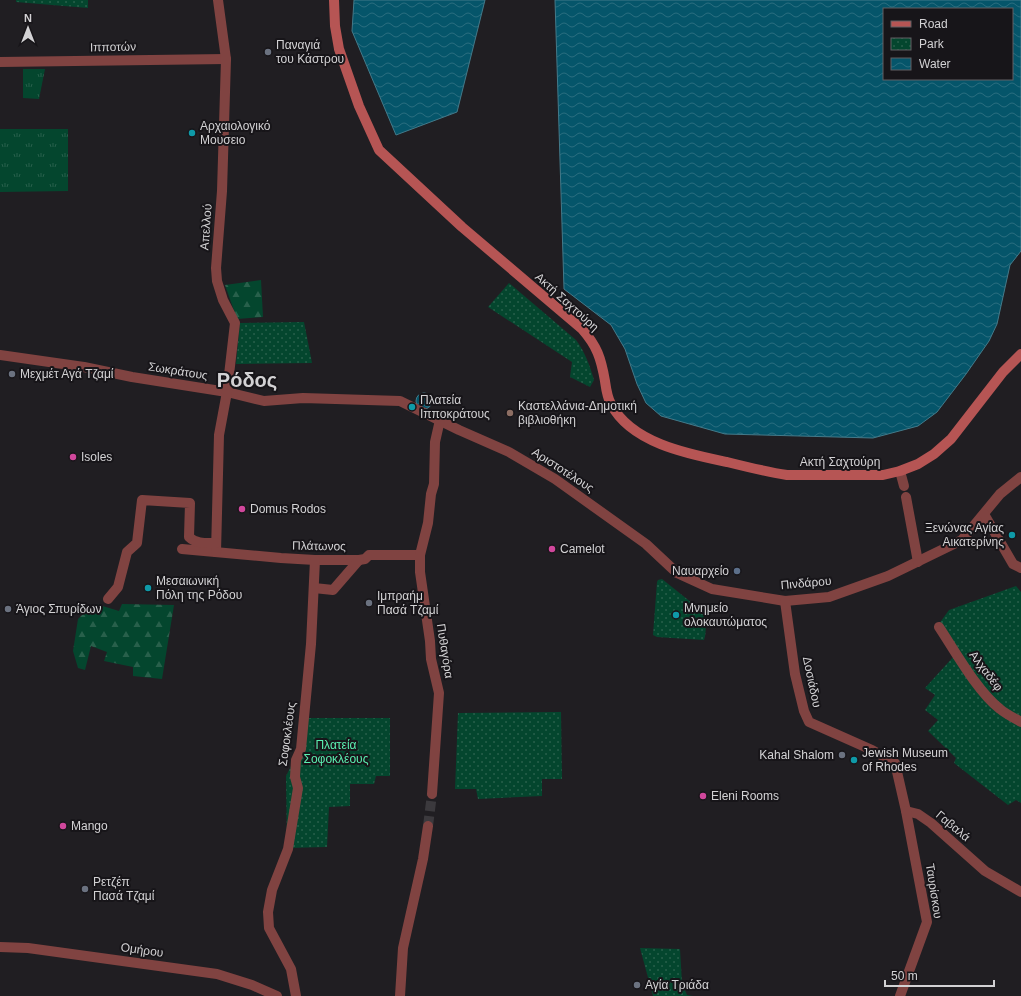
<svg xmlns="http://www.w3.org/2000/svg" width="1021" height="996" font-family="Arial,sans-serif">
  <defs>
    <pattern id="grass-tufts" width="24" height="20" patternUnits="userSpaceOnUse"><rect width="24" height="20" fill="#04462e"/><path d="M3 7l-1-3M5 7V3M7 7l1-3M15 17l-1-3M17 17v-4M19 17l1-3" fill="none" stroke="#28604b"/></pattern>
    <pattern id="forest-firs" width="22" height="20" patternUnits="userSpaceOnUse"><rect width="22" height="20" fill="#04462e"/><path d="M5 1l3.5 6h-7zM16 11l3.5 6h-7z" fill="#28604b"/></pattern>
    <pattern id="park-dots" width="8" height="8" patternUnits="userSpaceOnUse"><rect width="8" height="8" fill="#04462e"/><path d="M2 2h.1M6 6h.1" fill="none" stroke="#28604b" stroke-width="1.8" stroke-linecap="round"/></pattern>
    <pattern id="water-waves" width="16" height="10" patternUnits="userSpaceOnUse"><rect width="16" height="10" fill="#05556a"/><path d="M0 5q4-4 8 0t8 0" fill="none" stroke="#296d7e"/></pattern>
  </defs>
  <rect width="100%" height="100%" fill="#201e22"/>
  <!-- grass -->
  <g fill="url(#grass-tufts)">
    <polygon points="23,69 45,69 39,99 23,98"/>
    <polygon points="0,129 68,129 68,191 0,192"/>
  </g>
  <!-- forest -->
  <g fill="url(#forest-firs)">
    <polygon points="261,280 263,317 237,319 225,285"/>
    <polygon points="96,604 119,611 122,604 174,605 162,679 133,676 133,667 104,661 107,652 91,646 85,670 78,668 73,651 78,619 89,608"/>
  </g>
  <!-- park -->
  <g fill="url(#park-dots)">
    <polygon points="16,0 88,0 88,8 16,2"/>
    <path d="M509 283 576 340C585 352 590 366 594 380L590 387 570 377 572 362 488 307Z"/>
    <polygon points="304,322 312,363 236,364 240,323"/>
    <path d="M662 579 702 611C706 618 707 632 704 640L657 637 653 635 657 582 658 580Z"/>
    <polygon points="1016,586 1021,592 1021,803 1016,800 1008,805 954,763 956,758 928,731 938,720 925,710 935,695 925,688 955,655 936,628 949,610"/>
    <polygon points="561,712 562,779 542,779 542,796 478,799 476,789 455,789 458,713"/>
    <polygon points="307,718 390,718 390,776 376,776 374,784 350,784 350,806 329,807 327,847 287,848 286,776 305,738"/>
    <polygon points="640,948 680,949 682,983 687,995 693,996 653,996"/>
  </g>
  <!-- water -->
  <g fill="url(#water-waves)" stroke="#437a8a" fill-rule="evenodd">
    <polygon points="354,0 485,0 457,112 396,135 352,31"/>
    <path d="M555 0H1021V251L1010 265 997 324 989 341 966 374 937 412 918 426 873 438 725 434 661 416 646 403 637 384 625 349 611 325 564 289ZM884 9H1012V79H884Z"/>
    <circle cx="424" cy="401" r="8"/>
  </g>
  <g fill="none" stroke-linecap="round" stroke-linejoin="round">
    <!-- minor-tunnel -->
    <polyline stroke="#3b393d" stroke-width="10" stroke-dasharray="10 5" stroke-linecap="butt" points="428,826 432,794"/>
    <!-- minor -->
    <g stroke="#804341" stroke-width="10">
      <polyline points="0,62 226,59"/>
      <polyline points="0,355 84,367 132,377 227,392 264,401 303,398 400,401 459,430 509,452 555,479 646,544 677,573 712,589 785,601 829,597 888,576 962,540 1000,494 1021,477"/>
      <polyline points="900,471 904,486"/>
      <polyline points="906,497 918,562"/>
      <polyline points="984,514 1013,564 1021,568"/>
      <polyline points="182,549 281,558 315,560 359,560 365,559 369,555 420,555"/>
      <polyline points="216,552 219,435 227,392 235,323 223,300 217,281 216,268 222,191 226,59 218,0"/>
      <polyline points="314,588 333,590 359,560"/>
      <path d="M108 599 118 587 127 552 137 543 142 500 190 503 189 537C196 544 206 543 216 543"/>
      <polyline points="785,601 795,674 804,711 809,722 872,750 895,763 906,811 918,814 931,823 985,871 1021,892"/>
      <path d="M939 627C955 651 977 691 1000 709 1006 714 1014 718 1021 722"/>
      <polyline points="432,794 439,693 431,659 430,641 420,572 420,555 428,523 431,494 434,484 435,442 440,420"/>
      <polyline points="0,947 28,948 217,974 252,985 277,996"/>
      <polyline points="296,996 291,969 269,928 268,912 272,890 288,849 298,788 295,777 296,760 301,749 311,644 315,560"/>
      <polyline points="400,996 403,948 423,859 428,826"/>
      <polyline points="900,996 927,922 906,811"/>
    </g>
    <!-- secondary -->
    <path stroke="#b65554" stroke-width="10" d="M334 0 335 26 339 49 359 106 379 150 462 227 582 329C597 346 601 358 605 381 606 388 607 397 611 404 631 443 688 454 727 462 747 467 767 472 787 475H883L900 471 918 464 934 454 951 439 1003 372 1021 354"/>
  </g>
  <!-- markers -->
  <g fill="#6b7280" stroke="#171519" stroke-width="1.5">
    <circle cx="268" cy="52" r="4"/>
    <circle cx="12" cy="374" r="4"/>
    <circle cx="369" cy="603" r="4"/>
    <circle cx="8" cy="609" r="4"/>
    <circle cx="842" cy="755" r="4"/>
    <circle cx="85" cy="889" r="4"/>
    <circle cx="637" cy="985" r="4"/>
  </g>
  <g fill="#0f9aa8" stroke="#171519" stroke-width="1.5">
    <circle cx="192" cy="133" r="4"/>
    <circle cx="412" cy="407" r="4"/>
    <circle cx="1012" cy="535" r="4"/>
    <circle cx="148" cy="588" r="4"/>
    <circle cx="676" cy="615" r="4"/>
    <circle cx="854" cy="760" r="4"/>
  </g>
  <circle fill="#8d6e63" stroke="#171519" stroke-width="1.5" cx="510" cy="413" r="4"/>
  <g fill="#d1479c" stroke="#171519" stroke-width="1.5">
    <circle cx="73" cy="457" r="4"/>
    <circle cx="242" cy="509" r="4"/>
    <circle cx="552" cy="549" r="4"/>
    <circle cx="703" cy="796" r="4"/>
    <circle cx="63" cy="826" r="4"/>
  </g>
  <circle fill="#5c6f8a" stroke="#171519" stroke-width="1.5" cx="737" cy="571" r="4"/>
  <g text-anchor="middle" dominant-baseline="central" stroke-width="4" stroke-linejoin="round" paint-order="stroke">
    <!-- poi labels -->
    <g font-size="12" fill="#d3d2d4" stroke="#171519" text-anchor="start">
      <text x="276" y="45">Παναγιά<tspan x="276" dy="14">του Κάστρου</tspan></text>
      <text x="200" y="126">Αρχαιολογικό<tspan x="200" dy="14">Μουσειο</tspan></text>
      <text x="20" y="374">Μεχμέτ Αγά Τζαμί</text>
      <text x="420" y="400">Πλατεία<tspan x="420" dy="14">Ιπποκράτους</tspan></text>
      <text x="518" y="406">Καστελλάνια-Δημοτική<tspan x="518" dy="14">βιβλιοθήκη</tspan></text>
      <text x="81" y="457">Isoles</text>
      <text x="250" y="509">Domus Rodos</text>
      <text x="1004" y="528" text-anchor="end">Ξενώνας Αγίας<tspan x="1004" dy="14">Αικατερίνης</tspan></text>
      <text x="560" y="549">Camelot</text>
      <text x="729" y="571" text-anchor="end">Ναυαρχείο</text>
      <text x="156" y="581">Μεσαιωνική<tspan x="156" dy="14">Πόλη της Ρόδου</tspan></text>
      <text x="377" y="596">Ιμπραήμ<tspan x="377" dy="14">Πασά Τζαμί</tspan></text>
      <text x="684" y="608">Μνημείο<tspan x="684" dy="14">ολοκαυτώματος</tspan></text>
      <text x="16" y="609">Άγιος Σπυρίδων</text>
      <text x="862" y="753">Jewish Museum<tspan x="862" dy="14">of Rhodes</tspan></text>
      <text x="834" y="755" text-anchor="end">Kahal Shalom</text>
      <text x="711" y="796">Eleni Rooms</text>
      <text x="71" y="826">Mango</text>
      <text x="93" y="882">Ρετζέπ<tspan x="93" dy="14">Πασά Τζαμί</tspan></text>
      <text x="645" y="985">Αγία Τριάδα</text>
    </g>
    <!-- street labels -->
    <g font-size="12" fill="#d3d2d4" stroke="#171519">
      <text transform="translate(113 47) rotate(-1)">Ιπποτών</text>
      <text transform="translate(206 227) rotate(-86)">Απελλού</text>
      <text transform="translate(567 302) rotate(42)">Ακτή Σαχτούρη</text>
      <text transform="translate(178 371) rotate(9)">Σωκράτους</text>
      <text x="840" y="462">Ακτή Σαχτούρη</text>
      <text transform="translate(563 470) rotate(33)">Αριστοτέλους</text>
      <text transform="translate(319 546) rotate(1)">Πλάτωνος</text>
      <text transform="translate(806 583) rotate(-5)">Πινδάρου</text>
      <text transform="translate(445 651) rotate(81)">Πυθαγόρα</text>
      <text transform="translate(986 671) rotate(53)">Αλχαδέφ</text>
      <text transform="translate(812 682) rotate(78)">Δοσιάδου</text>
      <text transform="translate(287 734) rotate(-82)">Σοφοκλέους</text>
      <text transform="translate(953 826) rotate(40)">Γαβαλά</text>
      <text transform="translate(934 891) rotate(81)">Ταυρίσκου</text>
      <text transform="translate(142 950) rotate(8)">Ομήρου</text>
    </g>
    <!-- park labels -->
    <g font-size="12" fill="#5bf0b1" stroke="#171519">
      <text x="336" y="745">Πλατεία<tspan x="336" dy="14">Σοφοκλέους</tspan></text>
    </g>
    <!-- town labels -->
    <g font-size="20" font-weight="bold" fill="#d3d2d4" stroke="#171519">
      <text x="247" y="380">Ρόδος</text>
    </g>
  </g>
  <!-- legend -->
  <rect x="883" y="8" width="130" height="72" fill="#171519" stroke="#626164"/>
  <rect x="891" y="21" width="20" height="6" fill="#b65554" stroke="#626164"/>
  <text x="919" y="28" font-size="12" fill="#d3d2d4">Road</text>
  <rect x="891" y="38" width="20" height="12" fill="url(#park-dots)" stroke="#626164"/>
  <text x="919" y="48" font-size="12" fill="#d3d2d4">Park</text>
  <rect x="891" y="58" width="20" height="12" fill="url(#water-waves)" stroke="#626164"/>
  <text x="919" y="68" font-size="12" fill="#d3d2d4">Water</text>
  <!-- north arrow -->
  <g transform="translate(28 28)" stroke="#171519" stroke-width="3" paint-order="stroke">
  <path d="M0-3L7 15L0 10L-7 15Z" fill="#d3d2d4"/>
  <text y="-6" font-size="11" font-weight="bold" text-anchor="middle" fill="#d3d2d4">N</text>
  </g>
  <!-- scale -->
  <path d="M885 980v6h109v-6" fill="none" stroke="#d3d2d4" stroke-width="2"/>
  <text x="891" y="980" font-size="12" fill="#d3d2d4" stroke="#171519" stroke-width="3" paint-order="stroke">50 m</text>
</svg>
